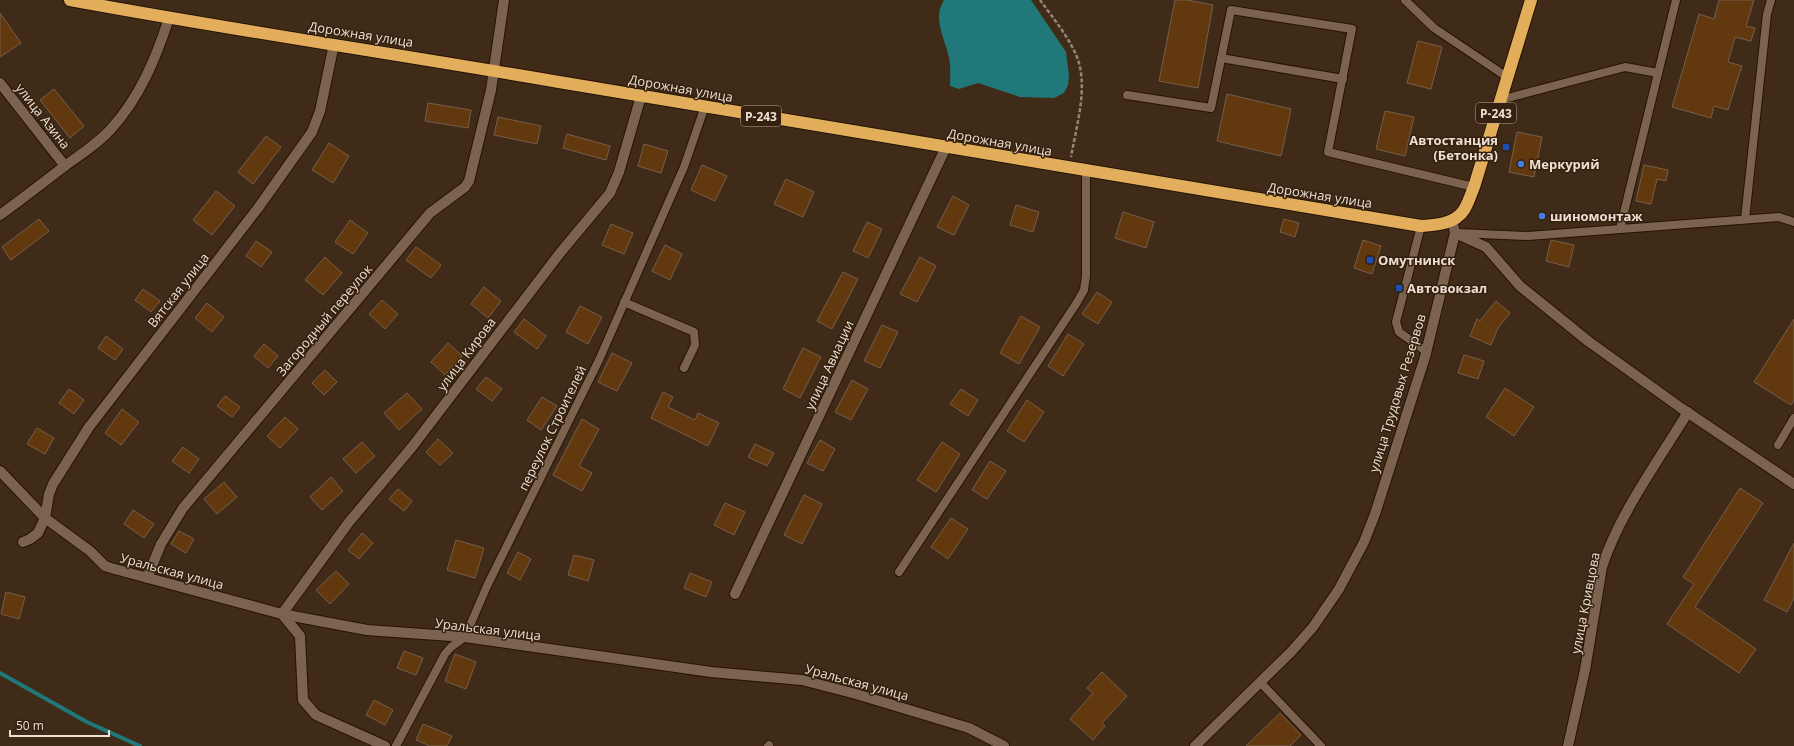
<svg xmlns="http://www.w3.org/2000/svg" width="1794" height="746" font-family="'Open Sans',sans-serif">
  <rect width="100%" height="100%" fill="#402b19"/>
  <!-- water -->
  <path fill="#207878" d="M944 0H1031L1066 52 1069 75 1068 85 1064 93 1054 98 1020 97 978 83 959 89 950 86C950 77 951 67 949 58 945 38 932 19 944 0Z"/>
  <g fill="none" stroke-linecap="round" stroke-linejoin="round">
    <!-- stream -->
    <polyline stroke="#207878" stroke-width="4" points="0,673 87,722 140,746"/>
  </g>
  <!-- building -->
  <g fill="#62380f" stroke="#765e4b">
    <polygon points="1175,0 1188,0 1213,5 1198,88 1159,81"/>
    <polygon points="1719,0 1754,0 1746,26 1755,28 1751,41 1735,37 1728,62 1742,66 1737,81 1728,110 1714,106 1711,118 1672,107 1699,14 1714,19"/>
    <polygon points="0,13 21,43 0,57"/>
    <polygon points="1418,41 1442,47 1431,89 1407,83"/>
    <polygon points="54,89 84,126 70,138 40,100"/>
    <polygon points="1227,94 1291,109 1281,156 1217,141"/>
    <polygon points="428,103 471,110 468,128 425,121"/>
    <polygon points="1385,111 1414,117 1405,156 1376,149"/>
    <polygon points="498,117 541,126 537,144 494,135"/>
    <polygon points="1517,132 1542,137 1534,177 1509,172"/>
    <polygon points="567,134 610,146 606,160 563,148"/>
    <polygon points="266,136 281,147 253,184 238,172"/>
    <polygon points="329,143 349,156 333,183 312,170"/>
    <polygon points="644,144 668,151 661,173 638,166"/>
    <polygon points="702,165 727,176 715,201 691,190"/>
    <polygon points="1644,165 1668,170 1666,181 1657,179 1651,204 1636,201"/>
    <polygon points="786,179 814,192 803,217 774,204"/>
    <polygon points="216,191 235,206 212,235 193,220"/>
    <polygon points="953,196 969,205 954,235 937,227"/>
    <polygon points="1016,205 1039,212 1033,232 1010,225"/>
    <polygon points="1123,212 1154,222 1146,248 1115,238"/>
    <polygon points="39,219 49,231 11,260 2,247"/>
    <polygon points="1284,219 1299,223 1295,237 1280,232"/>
    <polygon points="350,220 368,233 353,254 335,242"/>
    <polygon points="867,222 882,229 868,258 853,251"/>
    <polygon points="611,224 633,233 624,254 602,245"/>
    <polygon points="1363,240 1381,246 1372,274 1354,268"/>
    <polygon points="1551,240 1574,245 1569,267 1546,261"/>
    <polygon points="256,241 272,252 261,267 246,256"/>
    <polygon points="665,245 682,254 670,280 652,271"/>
    <polygon points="416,247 441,265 431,278 406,260"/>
    <polygon points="325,257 342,273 323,295 305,280"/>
    <polygon points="920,257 936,266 917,302 900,294"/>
    <polygon points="843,272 858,279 832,329 817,321"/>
    <polygon points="484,287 501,301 488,318 471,304"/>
    <polygon points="143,289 160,301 151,312 135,300"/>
    <polygon points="1097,292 1112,302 1098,324 1082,314"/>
    <polygon points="382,300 398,314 385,329 369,314"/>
    <polygon points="1496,301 1510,313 1498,328 1491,345 1470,336 1477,319 1480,321"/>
    <polygon points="207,303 224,317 212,332 195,318"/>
    <polygon points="580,306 602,317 588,344 566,332"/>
    <polygon points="1021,316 1040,327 1019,364 1000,353"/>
    <polygon points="524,319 546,336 537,349 514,332"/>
    <polygon points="1794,319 1794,400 1791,405 1754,382"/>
    <polygon points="882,325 898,332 880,368 864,361"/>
    <polygon points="1068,334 1084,344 1063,376 1048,366"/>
    <polygon points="106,336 123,349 115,360 98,348"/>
    <polygon points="448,343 462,356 445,375 431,362"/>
    <polygon points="264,344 278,356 268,368 254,356"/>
    <polygon points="803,348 821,357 800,398 783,389"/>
    <polygon points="612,353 632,363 617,391 598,382"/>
    <polygon points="1464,355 1484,361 1478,379 1458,373"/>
    <polygon points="325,370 337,382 324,395 312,383"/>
    <polygon points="486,377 502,389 492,401 476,389"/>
    <polygon points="852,380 868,389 851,420 835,412"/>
    <polygon points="1505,388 1534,407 1514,436 1486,417"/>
    <polygon points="69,389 84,400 74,414 59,403"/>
    <polygon points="961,389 978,400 968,416 950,404"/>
    <polygon points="663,392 673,397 668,407 695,420 698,413 719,423 708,446 651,418"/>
    <polygon points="407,393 422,409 399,430 384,413"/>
    <polygon points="225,396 240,407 232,417 217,406"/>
    <polygon points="542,397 557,406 541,430 527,420"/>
    <polygon points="1027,400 1044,412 1024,442 1007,431"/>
    <polygon points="122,409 139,422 121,445 105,433"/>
    <polygon points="285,417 298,429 280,448 267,436"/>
    <polygon points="582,419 599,429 579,466 592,473 582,491 553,475"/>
    <polygon points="37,428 54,438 45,454 27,444"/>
    <polygon points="438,439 453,453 440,465 426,452"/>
    <polygon points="820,440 835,449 823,471 807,463"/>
    <polygon points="362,442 375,456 356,473 343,459"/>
    <polygon points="942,442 960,454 936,492 917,480"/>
    <polygon points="755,444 774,453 767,466 748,457"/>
    <polygon points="183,447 199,459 189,473 172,461"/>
    <polygon points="990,461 1006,471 987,499 972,490"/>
    <polygon points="331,477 343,491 322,510 310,497"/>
    <polygon points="224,482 237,497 217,514 204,499"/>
    <polygon points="1740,488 1763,503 1695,607 1756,649 1739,673 1667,624 1694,584 1683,577"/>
    <polygon points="398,489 412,501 404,511 389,499"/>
    <polygon points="804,495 822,504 802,544 784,535"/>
    <polygon points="725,503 745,512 734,535 714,525"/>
    <polygon points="133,510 154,524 144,538 124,524"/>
    <polygon points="951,518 968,529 948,559 931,547"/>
    <polygon points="179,531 194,539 186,553 171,544"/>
    <polygon points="362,533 373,543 359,559 348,550"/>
    <polygon points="456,540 484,548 475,578 447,570"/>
    <polygon points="1794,543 1794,598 1787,612 1764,600"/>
    <polygon points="518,552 531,559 520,580 507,573"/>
    <polygon points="574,555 594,560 588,581 568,575"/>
    <polygon points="336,571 349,584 330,604 316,590"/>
    <polygon points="690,573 712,582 706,597 684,588"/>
    <polygon points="6,592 25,597 19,619 1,614"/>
    <polygon points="404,651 423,658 416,675 397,668"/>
    <polygon points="455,654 476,662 466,689 445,681"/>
    <polygon points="1102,672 1127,696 1102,723 1105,726 1093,740 1070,719 1093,693 1087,688"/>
    <polygon points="374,700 393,710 385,725 366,715"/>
    <polygon points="1280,713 1301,735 1290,746 1246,746"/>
    <polygon points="423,724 452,736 447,746 430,746 416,740"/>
  </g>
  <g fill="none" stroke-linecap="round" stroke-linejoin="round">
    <!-- lane casing -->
    <g stroke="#261302" stroke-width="10">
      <g id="lane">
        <polyline points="1405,0 1434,28 1507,77"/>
        <polyline points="1221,58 1343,79"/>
        <polyline points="1127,95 1211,108 1231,10 1352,29 1328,152 1474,187"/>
        <polyline points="1500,100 1625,67 1658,73"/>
        <polyline points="1745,219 1767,14 1771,0"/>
        <polyline points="1421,226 1396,322 1399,332 1427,352"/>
        <polyline points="1620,229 1676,0"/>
        <polyline points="1458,233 1528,236 1779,217 1794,222"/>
        <polyline points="624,302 694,332 695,345 684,368"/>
        <polyline points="1778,445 1794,418"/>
        <polyline points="899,572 1076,304 1084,290 1086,276 1086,171"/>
        <polyline points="1260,682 1321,746"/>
        <polyline points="396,746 445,654 451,647 465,637 487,586 599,360 684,167 705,106"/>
        <polyline points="768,746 769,745"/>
      </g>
    </g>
    <!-- street casing -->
    <g stroke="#261302" stroke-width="12">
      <g id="street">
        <polyline points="0,83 65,166"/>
        <path d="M0 215C22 199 44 182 66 165 82 154 98 143 111 129 140 97 156 58 169 18"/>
        <polyline points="1455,233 1486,247 1520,286 1588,341 1681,408 1794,484"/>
        <polyline points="0,471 45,518 90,551 105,566 111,568 282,614 367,630 465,637 711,672 802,680 856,694 969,728 1004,746"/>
        <polyline points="23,542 30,539 38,533 45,518 49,494 53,484 89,427 258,208 312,132 320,111 334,44"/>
        <polyline points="147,578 161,544 183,508 430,213 465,187 469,181 491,90 504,0"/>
        <polyline points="735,594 946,147"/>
        <polyline points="385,746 316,715 303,700 300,636 282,614 349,522 412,447 560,253 610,193 619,172 641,96"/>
        <path d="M1568 746 1585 670 1602 567C1619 514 1659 460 1688 412"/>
      </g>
    </g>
    <!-- secondary casing -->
    <g stroke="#261302" stroke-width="12">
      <polyline id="secondary" points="1195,746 1291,652 1313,627 1339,589 1364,542 1375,514 1425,357 1455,233 1452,220"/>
    </g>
    <!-- highway casing -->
    <g stroke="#261302" stroke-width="14">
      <path id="highway" d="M70 0C233 30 396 54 559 82 847 130 1134 179 1421 226 1436 225 1455 224 1464 210 1468 204 1471 194 1474 187L1531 0"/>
    </g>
    <!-- path -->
    <path stroke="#978577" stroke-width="2.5" stroke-dasharray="4 2" stroke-linecap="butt" d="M1040 0C1053 18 1073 42 1079 63 1087 92 1076 128 1071 157"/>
    <!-- lane -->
    <use href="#lane" stroke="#7c634f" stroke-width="8"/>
    <!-- street -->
    <use href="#street" stroke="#7c634f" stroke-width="10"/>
    <!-- secondary -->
    <use href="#secondary" stroke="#7c634f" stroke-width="10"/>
    <!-- highway -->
    <use href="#highway" stroke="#e3ae5c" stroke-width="12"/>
  </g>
  <!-- markers -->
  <g fill="#1a4fb4" stroke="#36210f" stroke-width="1.5">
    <rect x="1502" y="143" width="8" height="8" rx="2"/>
    <rect x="1366" y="256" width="8" height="8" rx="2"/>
    <rect x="1395" y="284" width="8" height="8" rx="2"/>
  </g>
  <g fill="#3f7fe0" stroke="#36210f" stroke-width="1.5">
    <circle cx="1521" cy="164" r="4"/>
    <circle cx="1542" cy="216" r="4"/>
  </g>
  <g text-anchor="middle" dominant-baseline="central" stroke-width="3" stroke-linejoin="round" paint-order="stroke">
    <!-- shield labels -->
    <g fill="#36210f" stroke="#b6a699" stroke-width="1">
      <rect x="1476" y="103" width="40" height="20" rx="3"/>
      <rect x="741" y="106" width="40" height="20" rx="3"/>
    </g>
    <g font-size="12" font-weight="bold" fill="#eddfd4">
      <text x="1496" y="113">Р-243</text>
      <text x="761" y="116">Р-243</text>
    </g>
    <!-- street labels -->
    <g font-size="13" fill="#eddfd4" stroke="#36210f">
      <text transform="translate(361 34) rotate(9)">Дорожная улица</text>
      <text transform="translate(681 88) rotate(10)">Дорожная улица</text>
      <text transform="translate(43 116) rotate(52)">улица Азина</text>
      <text transform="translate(1000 142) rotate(10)">Дорожная улица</text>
      <text transform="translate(1320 195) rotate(9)">Дорожная улица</text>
      <text transform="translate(178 290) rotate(-52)">Вятская улица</text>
      <text transform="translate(324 320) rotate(-50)">Загородный переулок</text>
      <text transform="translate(466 354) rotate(-53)">улица Кирова</text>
      <text transform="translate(829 365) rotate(-65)">улица Авиации</text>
      <text transform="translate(1397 393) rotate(-73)">улица Трудовых Резервов</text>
      <text transform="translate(552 428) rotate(-64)">переулок Строителей</text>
      <text transform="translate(172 571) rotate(15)">Уральская улица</text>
      <text transform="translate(1585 603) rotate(-79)">улица Кривцова</text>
      <text transform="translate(488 629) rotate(7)">Уральская улица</text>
      <text transform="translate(857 682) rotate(15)">Уральская улица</text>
    </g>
    <!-- poi labels -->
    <g font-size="13" font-weight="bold" fill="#eddfd4" stroke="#36210f" text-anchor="start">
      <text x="1498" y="140" text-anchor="end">Автостанция<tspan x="1498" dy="15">(Бетонка)</tspan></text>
      <text x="1529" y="164">Меркурий</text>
      <text x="1550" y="216">шиномонтаж</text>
      <text x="1378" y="260">Омутнинск</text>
      <text x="1407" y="288">Автовокзал</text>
    </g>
  </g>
  <!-- scale -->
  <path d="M10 730v6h99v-6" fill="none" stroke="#eddfd4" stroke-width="2"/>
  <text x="16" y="730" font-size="12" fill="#eddfd4" stroke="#36210f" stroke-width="3" paint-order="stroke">50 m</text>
</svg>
